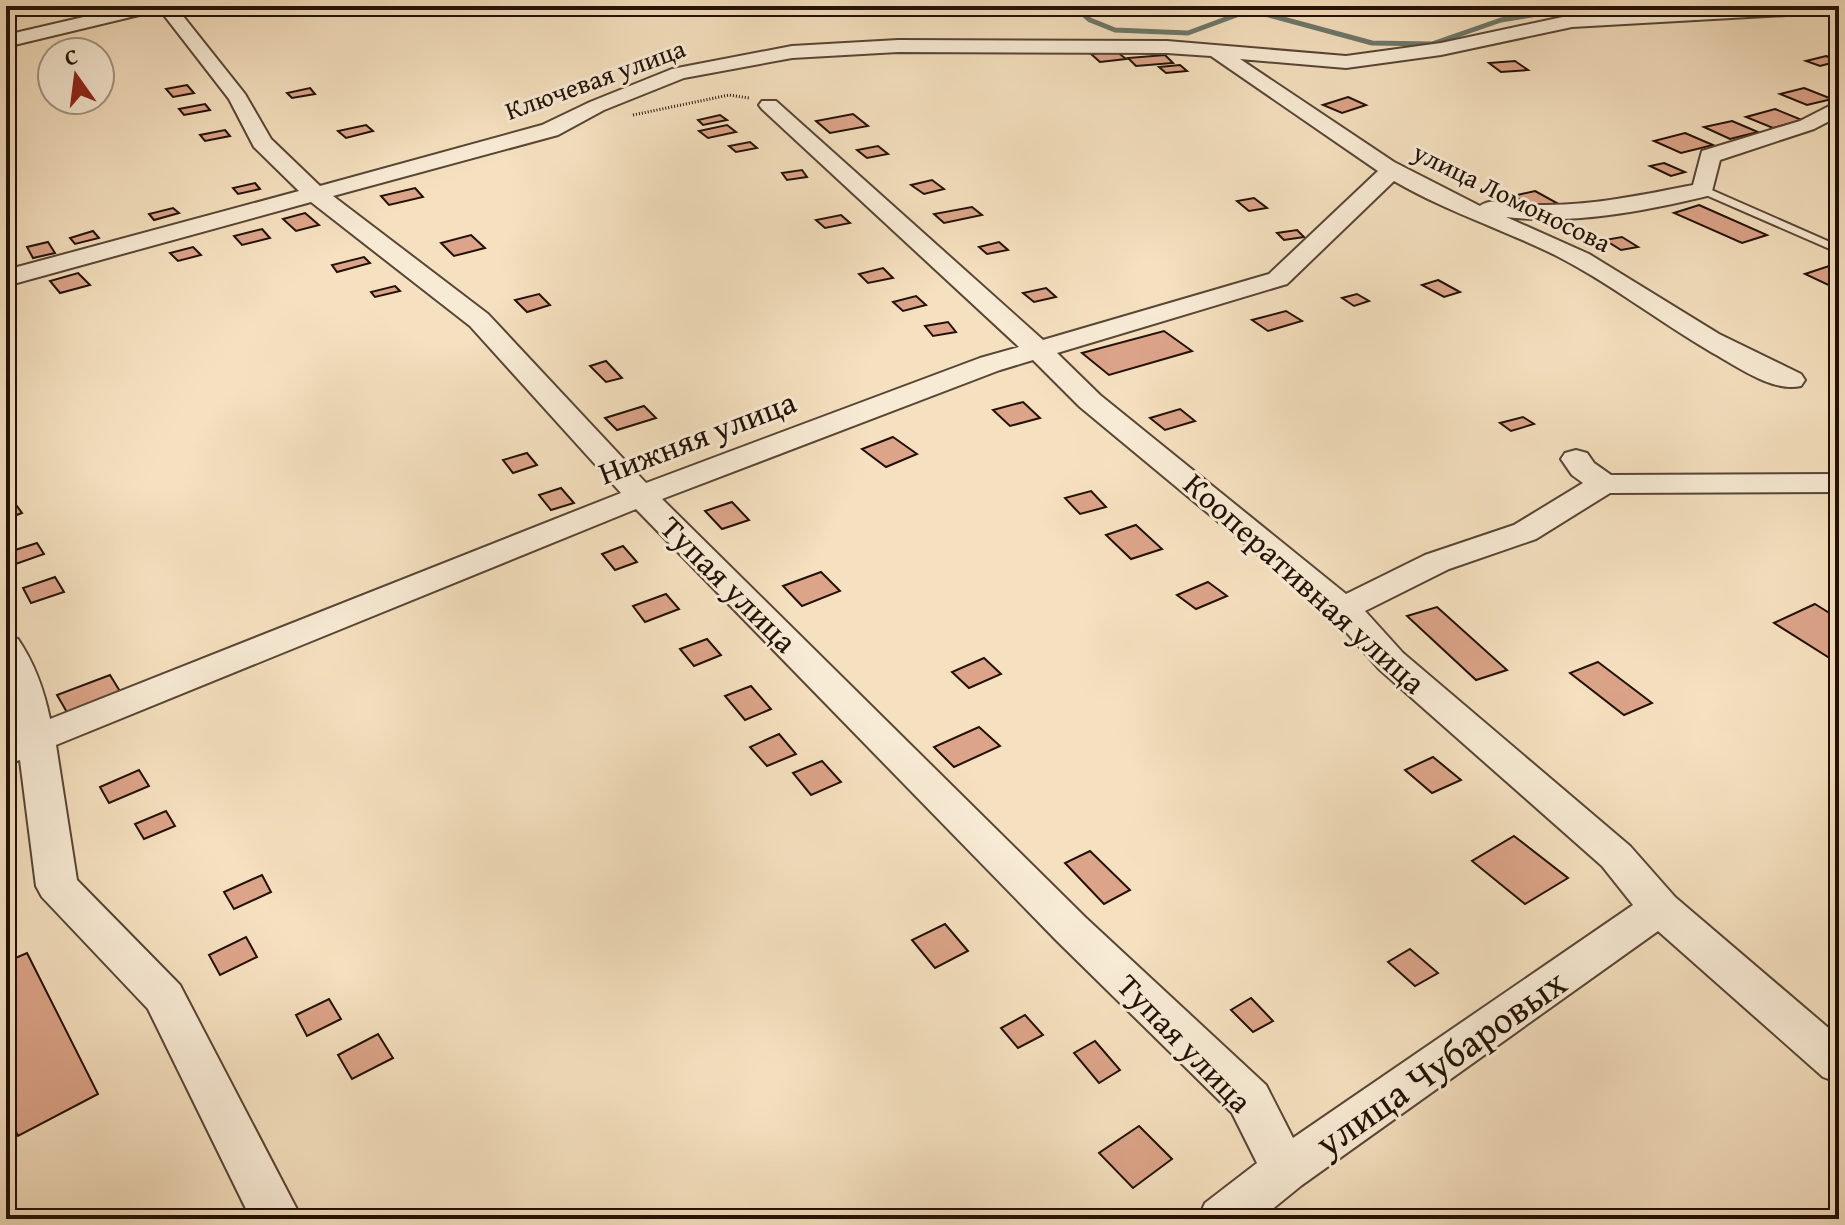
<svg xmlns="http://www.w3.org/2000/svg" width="1845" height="1225" font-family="'Gentium Book Plus',serif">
  <rect width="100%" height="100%" fill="#f5e0bf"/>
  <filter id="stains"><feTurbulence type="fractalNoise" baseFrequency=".0025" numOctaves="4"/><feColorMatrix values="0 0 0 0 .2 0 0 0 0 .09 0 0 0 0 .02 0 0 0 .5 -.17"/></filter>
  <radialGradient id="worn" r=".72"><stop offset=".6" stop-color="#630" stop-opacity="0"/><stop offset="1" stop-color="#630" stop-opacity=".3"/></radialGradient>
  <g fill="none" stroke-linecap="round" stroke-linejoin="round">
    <!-- stream -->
    <g stroke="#6c786b" stroke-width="5">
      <polyline points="1074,6 1090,20 1115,30 1188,33 1250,10 1372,43 1432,44 1501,20 1586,6"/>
      <polyline points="1600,6 1665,9 1672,6"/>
    </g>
  </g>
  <!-- building -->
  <g fill="#dca489" stroke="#231106" stroke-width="2">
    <polygon points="1116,51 1126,59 1100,62 1091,54"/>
    <polygon points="1165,55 1173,63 1136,66 1128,58"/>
    <polygon points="1826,56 1839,61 1820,66 1806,61"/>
    <polygon points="1515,61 1528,70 1501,72 1489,63"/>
    <polygon points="1180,65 1187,71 1166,73 1159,67"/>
    <polygon points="187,85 194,93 173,97 166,89"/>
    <polygon points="310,88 315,94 292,98 287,93"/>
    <polygon points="1804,88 1832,99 1807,105 1780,94"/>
    <polygon points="1348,97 1366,105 1342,113 1323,105"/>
    <polygon points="205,104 210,110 184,115 179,109"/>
    <polygon points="1775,109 1802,120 1773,128 1746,117"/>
    <polygon points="853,114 868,126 830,133 816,121"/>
    <polygon points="720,115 727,120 703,125 698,120"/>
    <polygon points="1732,121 1758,132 1730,139 1704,127"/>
    <polygon points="366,125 373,131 346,138 338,131"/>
    <polygon points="727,125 736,132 708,138 699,131"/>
    <polygon points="225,130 230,136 205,141 200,135"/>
    <polygon points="1685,133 1713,145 1681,153 1654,141"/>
    <polygon points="750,142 757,148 736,152 729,146"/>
    <polygon points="878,146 888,154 867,158 857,150"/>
    <polygon points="1664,163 1685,172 1671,176 1650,166"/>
    <polygon points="802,170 807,177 787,180 782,173"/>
    <polygon points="932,180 944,189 924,194 911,185"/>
    <polygon points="255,183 260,189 238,194 233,188"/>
    <polygon points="415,188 423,197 389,205 381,196"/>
    <polygon points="1535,191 1557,203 1535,208 1513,196"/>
    <polygon points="1254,198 1267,208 1249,211 1237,201"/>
    <polygon points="1699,205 1767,235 1742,243 1674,213"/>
    <polygon points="972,207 982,215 944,223 934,214"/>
    <polygon points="173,208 179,213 154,220 149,214"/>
    <polygon points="305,213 319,225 296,231 283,219"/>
    <polygon points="841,215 850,223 825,228 816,220"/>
    <polygon points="262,229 270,238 242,245 234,236"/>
    <polygon points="1297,230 1304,237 1284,240 1277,233"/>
    <polygon points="93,231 99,238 75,244 70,238"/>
    <polygon points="471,235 485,248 454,256 441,243"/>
    <polygon points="1622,237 1638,247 1621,250 1605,240"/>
    <polygon points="48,242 55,253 33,258 27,247"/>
    <polygon points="999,242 1008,250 987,254 979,247"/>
    <polygon points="193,247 201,255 178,261 170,253"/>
    <polygon points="364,257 370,263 337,272 332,265"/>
    <polygon points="1832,265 1839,268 1839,290 1805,274"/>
    <polygon points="883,268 893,278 868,283 859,274"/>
    <polygon points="78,273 90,285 60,293 50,281"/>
    <polygon points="1438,280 1460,292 1444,297 1422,285"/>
    <polygon points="395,286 400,291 375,297 371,292"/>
    <polygon points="1046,288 1056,297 1034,302 1023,293"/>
    <polygon points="539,294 550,305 527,312 515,300"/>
    <polygon points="1357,294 1369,301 1354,306 1342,298"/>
    <polygon points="916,296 926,305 903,311 893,302"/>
    <polygon points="1286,311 1302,321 1268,331 1252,320"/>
    <polygon points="948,322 956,332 933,336 925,326"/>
    <polygon points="1164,331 1192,351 1109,375 1082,353"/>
    <polygon points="606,361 622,378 606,382 590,366"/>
    <polygon points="1023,402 1040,418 1010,426 993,410"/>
    <polygon points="644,406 656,418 617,430 605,418"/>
    <polygon points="1180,409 1195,421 1165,430 1150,418"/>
    <polygon points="1523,417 1534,424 1511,431 1500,423"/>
    <polygon points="893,437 917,454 886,467 862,449"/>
    <polygon points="527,453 537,465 513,473 503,460"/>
    <polygon points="561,488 574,503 551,510 539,495"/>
    <polygon points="1091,491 1106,507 1080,514 1065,498"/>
    <polygon points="14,502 22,513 6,519 6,505"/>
    <polygon points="732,502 749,520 722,529 705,511"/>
    <polygon points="1136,525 1162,549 1131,559 1106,535"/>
    <polygon points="37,543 44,554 10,566 6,553"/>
    <polygon points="623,546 637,562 615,570 602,554"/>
    <polygon points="821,572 840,591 802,606 783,586"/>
    <polygon points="55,577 64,592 31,603 23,588"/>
    <polygon points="1208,582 1227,596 1196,609 1177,595"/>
    <polygon points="666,594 679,609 645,622 633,606"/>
    <polygon points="1815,604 1839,619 1839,664 1774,623"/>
    <polygon points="1437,607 1507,670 1476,680 1407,616"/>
    <polygon points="707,639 721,655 694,666 680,649"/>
    <polygon points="984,658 1001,674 969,688 952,672"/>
    <polygon points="1598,662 1652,703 1624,715 1570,673"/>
    <polygon points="110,675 121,693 68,714 57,695"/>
    <polygon points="751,686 771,709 745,720 725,696"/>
    <polygon points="979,727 1000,746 954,767 934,747"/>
    <polygon points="779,734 796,754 767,766 750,747"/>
    <polygon points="1433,757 1461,780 1432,793 1405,770"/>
    <polygon points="822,761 841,782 811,795 793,773"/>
    <polygon points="139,770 149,786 109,803 100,787"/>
    <polygon points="166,811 175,826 144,839 135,824"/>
    <polygon points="1514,836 1568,878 1525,904 1472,861"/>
    <polygon points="1090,851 1130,890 1104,904 1065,863"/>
    <polygon points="262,875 271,892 234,909 224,892"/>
    <polygon points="945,924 968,951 935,968 912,940"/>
    <polygon points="246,937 257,957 220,975 209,955"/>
    <polygon points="1410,949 1438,973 1415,986 1388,962"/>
    <polygon points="27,953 98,1094 18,1136 6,1110 6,962"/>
    <polygon points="1251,998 1273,1021 1253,1032 1231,1010"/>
    <polygon points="329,999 341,1019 307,1036 296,1015"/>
    <polygon points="1025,1015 1043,1035 1018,1048 1001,1028"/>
    <polygon points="378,1034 393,1058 352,1079 338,1055"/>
    <polygon points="1095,1041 1120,1070 1099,1083 1074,1053"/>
    <polygon points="1139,1126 1172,1159 1133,1188 1099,1153"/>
  </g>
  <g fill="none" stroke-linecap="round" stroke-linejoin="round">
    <!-- service casing -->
    <g stroke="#584534" stroke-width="4">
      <polygon id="service" points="1699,188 1707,188 1839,246 1839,253 1699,192"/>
    </g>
    <!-- minor casing -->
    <g stroke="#584534" stroke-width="4">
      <path id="minor" d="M131 6H175L245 94 271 139 320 186 542 125 590 102 672 69 792 46 898 40 1167 41 1346 56 1441 43 1572 15 1754 6H1839V12L1572 27 1441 55 1346 68 1240 59 1394 162 1480 206C1492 196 1523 205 1539 205 1591 206 1642 195 1693 185L1702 151 1800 121 1839 101V116L1814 129 1720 160 1711 195C1646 211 1573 225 1506 217L1589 254 1719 334 1801 374 1805 380 1801 386C1773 393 1735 365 1711 352 1658 321 1610 283 1555 255 1502 229 1445 211 1394 181L1287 284 1057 353 1100 395 1346 594 1425 555 1514 525 1583 483 1572 475 1561 459 1565 453 1576 450 1587 453 1594 463 1611 475 1839 474V492L1610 493 1536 539 1449 569 1365 611 1403 653 1630 846 1675 897 1839 1037V1083L1823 1077 1658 931 1302 1185 1260 1219H1198L1205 1203 1257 1163 1232 1113 1056 940 636 509 56 745 77 880 180 985 302 1219H251L148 1009 42 897 36 886 20 760 6 764V737L16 733 6 685V636L18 639C35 664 44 690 50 719L621 493 470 326 311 202 6 286V270L299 191 254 147 229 99 160 10 6 47V35ZM898 52 1167 53 1211 56 1378 171 1269 274 1043 340 776 101H762L759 105 762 109 1019 347 980 358 646 483 488 314 333 196 558 135 604 110 684 78 792 58ZM1033 360 1080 407 1332 616 1379 669 1602 866 1633 905 1293 1138 1266 1085 1086 918 662 499 1000 370Z"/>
    </g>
    <!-- path -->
    <polyline stroke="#231106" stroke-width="3" stroke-dasharray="1 2" stroke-linecap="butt" points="633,115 729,95 749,98"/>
    <!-- service -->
    <use href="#service" fill="#f8ebd5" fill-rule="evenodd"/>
    <!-- minor -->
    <use href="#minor" fill="#f8ebd5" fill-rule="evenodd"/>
  </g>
  <g text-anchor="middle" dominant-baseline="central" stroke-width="6" stroke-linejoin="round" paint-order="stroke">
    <!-- far-street labels -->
    <g font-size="26" fill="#231106" stroke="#f8ebd5">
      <text transform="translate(595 79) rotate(-20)">Ключевая улица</text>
      <text transform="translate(1512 197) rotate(26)">улица Ломоносова</text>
    </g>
    <!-- street labels -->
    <g font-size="32" fill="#231106" stroke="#f8ebd5">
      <text transform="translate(697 437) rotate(-21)">Нижняя улица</text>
      <text transform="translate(1305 583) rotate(42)">Кооперативная улица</text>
      <text transform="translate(729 584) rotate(45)">Тупая улица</text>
      <text transform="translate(1185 1043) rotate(46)">Тупая улица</text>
    </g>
    <!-- near-street labels -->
    <g font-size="38" fill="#231106" stroke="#f8ebd5">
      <text transform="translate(1440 1062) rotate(-35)">улица Чубаровых</text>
    </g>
  </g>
  <!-- margin -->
  <rect width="1845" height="1225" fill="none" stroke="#f5e0bf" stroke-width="32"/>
  <rect x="8" y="8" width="1829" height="1209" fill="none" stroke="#231106" stroke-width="4"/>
  <rect x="16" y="16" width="1813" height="1193" fill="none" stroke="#231106" stroke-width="2"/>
  <!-- north arrow -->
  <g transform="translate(76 76) rotate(346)"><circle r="38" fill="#f8ebd5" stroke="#a39482" stroke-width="2"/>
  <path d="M0-6L14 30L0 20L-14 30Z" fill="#8f2418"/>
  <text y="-12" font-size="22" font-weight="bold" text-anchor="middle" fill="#231106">С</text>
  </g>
  <rect width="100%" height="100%" filter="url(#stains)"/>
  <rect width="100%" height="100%" fill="url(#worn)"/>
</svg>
